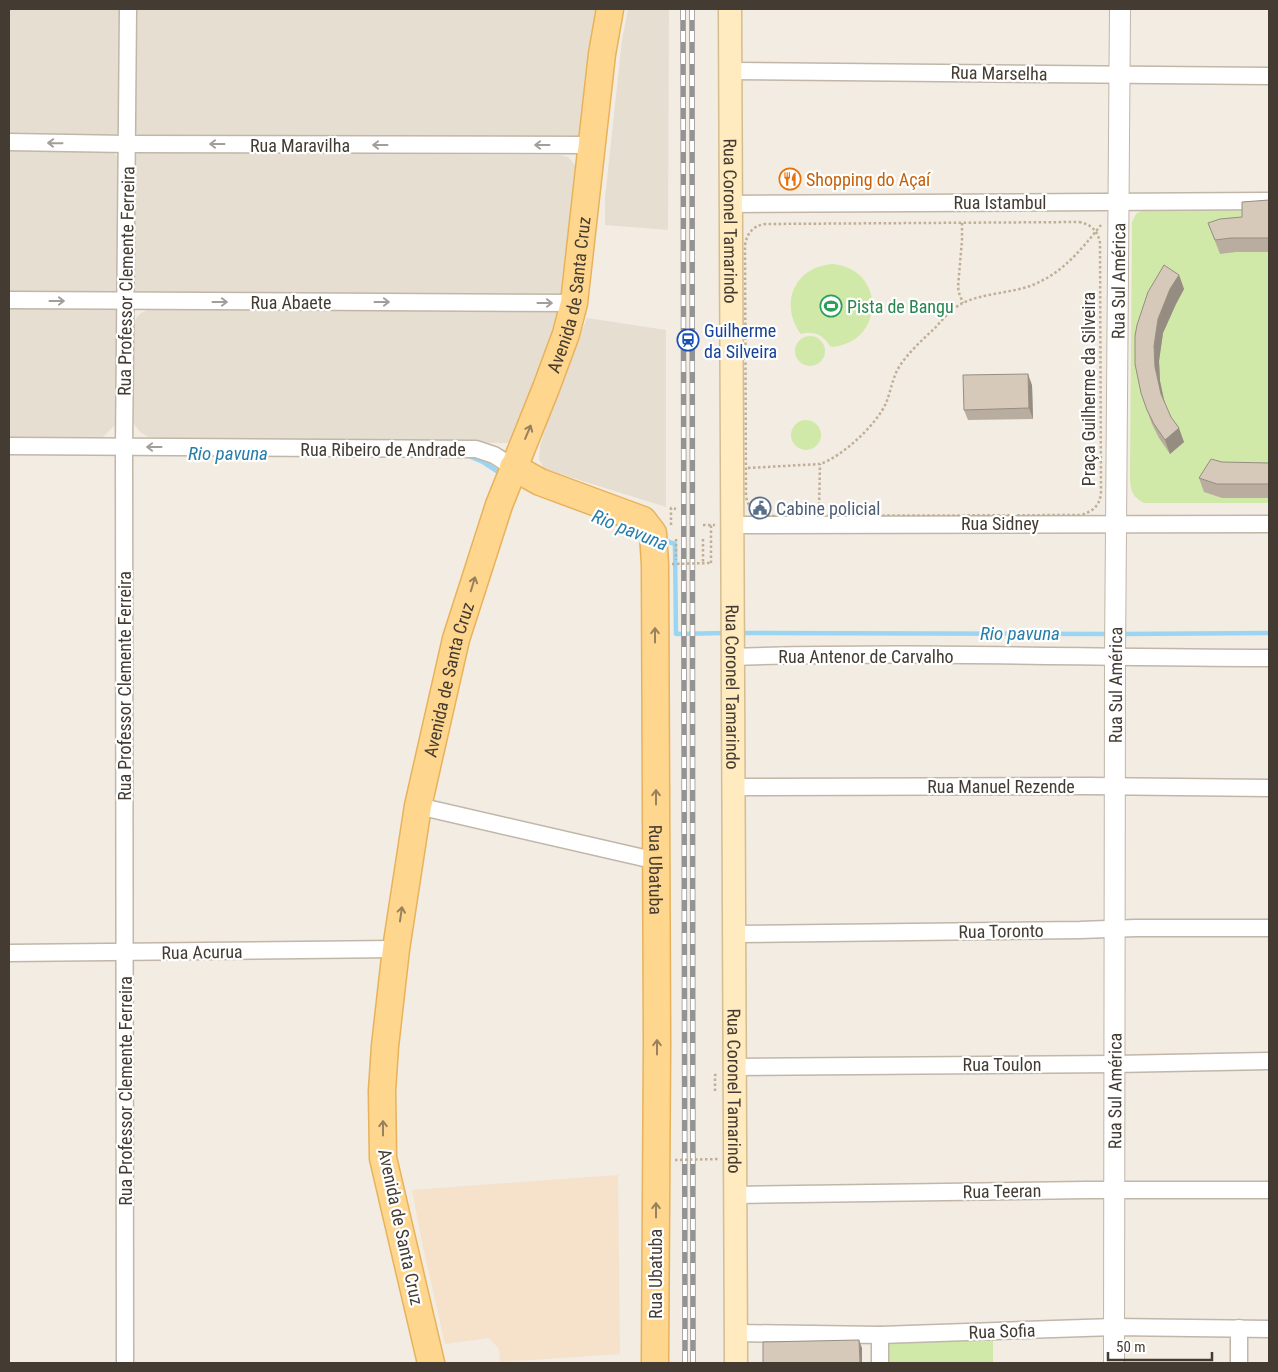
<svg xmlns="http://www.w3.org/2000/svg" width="1278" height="1372" font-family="'Roboto Condensed',sans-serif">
  <rect width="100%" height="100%" fill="#f2ece2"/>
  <!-- residential -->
  <g fill="#e6ded0">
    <polygon points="9,9 121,9 120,130 118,133 111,136 9,135"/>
    <polygon points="134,9 603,9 584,131 579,136 573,138 143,136 137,134 134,130"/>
    <polygon points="628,9 669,9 668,230 605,225 605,198 622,40"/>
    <polygon points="9,151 111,151 117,156 119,159 118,289 115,293 9,295"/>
    <polygon points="143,152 560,155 568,157 580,171 564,298 140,295 135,292 132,287 133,160 135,155"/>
    <polygon points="9,306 109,307 117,311 119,313 116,424 102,438 9,439"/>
    <polygon points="155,307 551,309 560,311 562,319 514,440 508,443 168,439 148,437 140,432 134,424 133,326 137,317 141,313"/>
    <polygon points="587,318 666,330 666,507 544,469 539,459 540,446 552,407"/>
  </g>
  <!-- commercial -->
  <polygon fill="#f6e1cb" points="618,1175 620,1354 500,1362 499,1349 489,1338 445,1344 422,1242 412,1190"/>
  <!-- green -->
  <g fill="#d1e9a8">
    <path d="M1145 209H1269V503H1144C1130 496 1130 487 1130 472L1132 222 1136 214Z"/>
    <path d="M832 264C886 268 886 343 831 347 823 336 816 330 801 334 779 304 794 267 832 264Z"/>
    <circle cx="810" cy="351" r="15"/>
    <circle cx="806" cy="435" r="15"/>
    <polygon points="993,1331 993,1363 889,1363 888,1335"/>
  </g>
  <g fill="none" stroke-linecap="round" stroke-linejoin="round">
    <!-- stream -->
    <g stroke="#9ad6f3" stroke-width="4.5">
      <polyline points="466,455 483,462 503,475"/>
      <polyline points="609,521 632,530"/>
      <polyline points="663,540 675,544 676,634 725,633"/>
      <polyline points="738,633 1110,634"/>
      <polyline points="1121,634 1269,633"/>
    </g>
    <!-- minor casing -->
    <g stroke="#c1b6a8" stroke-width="19">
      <g id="minor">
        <polyline points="729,71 1269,76"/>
        <polyline points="9,142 127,144 591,145"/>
        <polyline points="730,204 1269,201"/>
        <polyline points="9,300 574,303"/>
        <polyline points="9,446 476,449 494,455 513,467"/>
        <polyline points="731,525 1269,524"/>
        <path d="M732 657C911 651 1090 658 1269 658"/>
        <polyline points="733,787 1088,786 1269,788"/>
        <polyline points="418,806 657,861"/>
        <polyline points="733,934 1080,930 1136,928 1269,928"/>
        <polyline points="9,953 396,949"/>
        <polyline points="734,1067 1115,1064 1269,1061"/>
        <polyline points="735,1195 1087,1190 1269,1190"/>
        <polyline points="735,1333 880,1335 1114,1327 1269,1329"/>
        <polyline points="125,1363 124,449 128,9"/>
        <polyline points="880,1363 880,1335"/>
        <polyline points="1239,1363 1239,1328"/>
      </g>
    </g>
    <!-- tertiary casing -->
    <g stroke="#c1b6a8" stroke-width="22">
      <g id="tertiary">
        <path id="s1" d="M1114 1363 1115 657 1120 9"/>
      </g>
    </g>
    <!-- secondary casing -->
    <g stroke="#d4bd8f" stroke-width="25">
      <g id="secondary">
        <path id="s2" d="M730 9 736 1363"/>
      </g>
    </g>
    <!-- primary casing -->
    <g stroke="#e8b25a" stroke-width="29">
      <g id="primary">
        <path id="s3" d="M513 467 540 482 643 520 653 533 655 564 657 1044 655 1363"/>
        <path id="s4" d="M431 1363 383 1158 382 1091 385 1046 396 949 418 806 456 639 499 505 546 388 566 334 574 303 602 54 610 9"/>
      </g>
    </g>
    <!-- path -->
    <g stroke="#c0ae95" stroke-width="2.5" stroke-dasharray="2.5 2.5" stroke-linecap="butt">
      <path d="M1079 222C1091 224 1098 231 1100 243L1101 494C1099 506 1093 512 1080 515L767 516C755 514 748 508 746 496L745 245C747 233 753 226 765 224Z"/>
      <polyline points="962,223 962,240 958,287 959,293 963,303"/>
      <path d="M748 468 820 464C842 457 877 424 886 403 891 391 892 379 899 367 908 353 922 340 935 328 943 319 952 308 963 303 980 294 1010 293 1030 286 1062 274 1080 251 1101 225"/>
      <polyline points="819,510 820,464"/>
      <polyline points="671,525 671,508 676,509"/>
      <polyline points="703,525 711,525"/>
      <polyline points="676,539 676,560"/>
      <polyline points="703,539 703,564"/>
      <polyline points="711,563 711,525 715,525"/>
      <polyline points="715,1091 715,1075 718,1075"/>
    </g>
    <!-- minor -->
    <use href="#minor" stroke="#fff" stroke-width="16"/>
    <!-- tertiary -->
    <use href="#tertiary" stroke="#fff" stroke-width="20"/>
    <!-- secondary -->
    <use href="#secondary" stroke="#ffebbf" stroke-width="22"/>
    <!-- primary -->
    <use href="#primary" stroke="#ffd68e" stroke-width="26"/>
    <!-- rail casing -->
    <g stroke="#939393" stroke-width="5.5">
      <g id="rail">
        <polyline points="683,9 685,1363"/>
        <polyline points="692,9 693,1363"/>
      </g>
    </g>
    <!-- rail -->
    <use href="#rail" stroke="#fff" stroke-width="4" stroke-dasharray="11" stroke-linecap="butt"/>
    <!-- path-bridge -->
    <g stroke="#c0ae95" stroke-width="2.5" stroke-dasharray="2.5 2.5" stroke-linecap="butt">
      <polyline points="672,564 711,563"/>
      <polyline points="675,1160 718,1159"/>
    </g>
  </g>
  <!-- wall -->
  <g fill="#b9ada0">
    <polygon points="1269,200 1269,252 1236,252 1220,254 1208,223 1242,217"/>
    <polygon points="1179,275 1184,289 1176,304 1163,333 1159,361 1160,381 1165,405 1171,417 1184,442 1170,454 1159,438 1152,424 1141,393"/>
    <polygon points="1032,385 1033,419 968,420 964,410"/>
    <polygon points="1222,462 1269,463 1269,498 1222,498 1204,492 1199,478"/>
  </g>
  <!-- shaded-wall -->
  <g fill="#968d82">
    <polygon points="1179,275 1184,289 1176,304 1163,333 1159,361 1160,381 1166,409 1161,394 1155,367 1154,346 1158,319 1170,289"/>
    <polygon points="1028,374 1032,385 1033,419 1029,408"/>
    <polygon points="1179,428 1184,442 1170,454 1165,440"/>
    <polygon points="859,1340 862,1348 862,1363 860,1363"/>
  </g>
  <!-- building -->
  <g fill="#d7c9ba" stroke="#968d82">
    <polygon points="1269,200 1269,238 1231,238 1215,240 1208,223 1220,219 1242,217 1242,202"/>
    <polygon points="1164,265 1179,275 1170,289 1158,319 1154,346 1155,367 1161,394 1171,417 1179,428 1165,440 1154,424 1147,410 1141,393 1135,364 1135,336 1137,325 1148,292"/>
    <polygon points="1028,374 1029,408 964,410 963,375"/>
    <polygon points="1211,459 1222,462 1269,463 1269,484 1217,484 1199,478"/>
    <polygon points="859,1340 860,1363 763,1363 763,1342"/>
  </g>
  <!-- one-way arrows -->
  <defs><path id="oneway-shaft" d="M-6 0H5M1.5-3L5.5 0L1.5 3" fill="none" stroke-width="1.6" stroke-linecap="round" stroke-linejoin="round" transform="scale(1.25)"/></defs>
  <g stroke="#a29e99">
    <use href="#oneway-shaft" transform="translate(55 143) rotate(-179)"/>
    <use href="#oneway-shaft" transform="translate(217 144) rotate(-180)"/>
    <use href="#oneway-shaft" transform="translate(380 145) rotate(-180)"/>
    <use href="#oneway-shaft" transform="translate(542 145) rotate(-180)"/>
    <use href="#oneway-shaft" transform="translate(57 301)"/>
    <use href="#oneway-shaft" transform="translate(220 302)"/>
    <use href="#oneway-shaft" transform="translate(382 302)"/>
    <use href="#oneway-shaft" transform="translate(545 303)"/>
    <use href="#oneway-shaft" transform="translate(154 447) rotate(-180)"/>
  </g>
  <g stroke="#98815c">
    <use href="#oneway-shaft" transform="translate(528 432) rotate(-67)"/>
    <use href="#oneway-shaft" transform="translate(473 584) rotate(-73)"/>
    <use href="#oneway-shaft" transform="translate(655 635) rotate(-90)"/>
    <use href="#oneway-shaft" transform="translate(656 797) rotate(-90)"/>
    <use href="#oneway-shaft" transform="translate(401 914) rotate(-82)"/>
    <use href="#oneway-shaft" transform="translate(657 1047) rotate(-90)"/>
    <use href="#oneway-shaft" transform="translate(383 1128) rotate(-90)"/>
    <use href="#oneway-shaft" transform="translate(656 1210) rotate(-90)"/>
  </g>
  <!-- icons -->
  <defs>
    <g id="restaurant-ring" transform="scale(1.125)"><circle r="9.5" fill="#fff" stroke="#e8710a" stroke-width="1.5"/><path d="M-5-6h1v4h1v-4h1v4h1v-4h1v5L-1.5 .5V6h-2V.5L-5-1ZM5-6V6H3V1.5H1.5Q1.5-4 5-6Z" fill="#e8710a"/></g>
    <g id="stadium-ring" transform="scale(1.125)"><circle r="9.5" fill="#fff" stroke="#2e9e5b" stroke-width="1.5"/><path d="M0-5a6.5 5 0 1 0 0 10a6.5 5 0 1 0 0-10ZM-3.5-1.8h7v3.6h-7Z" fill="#2e9e5b"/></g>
    <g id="station-ring" transform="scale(1.125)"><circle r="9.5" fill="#fff" stroke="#1a4fb4" stroke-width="1.5"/><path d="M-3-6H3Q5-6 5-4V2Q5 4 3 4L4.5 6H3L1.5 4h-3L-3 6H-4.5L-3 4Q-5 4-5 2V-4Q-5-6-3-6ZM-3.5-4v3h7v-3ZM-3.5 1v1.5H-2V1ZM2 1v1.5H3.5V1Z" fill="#1a4fb4"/></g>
    <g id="civic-ring" transform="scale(1.125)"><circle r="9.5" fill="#fff" stroke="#5c6f8a" stroke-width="1.5"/><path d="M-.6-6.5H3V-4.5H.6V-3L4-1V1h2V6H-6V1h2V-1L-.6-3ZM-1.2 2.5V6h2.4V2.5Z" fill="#5c6f8a"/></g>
  </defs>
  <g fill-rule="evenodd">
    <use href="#restaurant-ring" x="790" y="179"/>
    <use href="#stadium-ring" x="831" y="306"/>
    <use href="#station-ring" x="688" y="340"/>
    <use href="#civic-ring" x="760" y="508"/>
  </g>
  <g text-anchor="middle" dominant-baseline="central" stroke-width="4.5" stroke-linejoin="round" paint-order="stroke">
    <!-- street labels -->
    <g font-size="18" fill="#443c33" stroke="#fff">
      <text transform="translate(999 73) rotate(1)">Rua Marselha</text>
      <text x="300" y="145">Rua Maravilha</text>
      <text x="1000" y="202">Rua Istambul</text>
      <text stroke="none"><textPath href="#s2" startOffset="212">Rua Coronel Tamarindo</textPath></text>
      <text transform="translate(126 281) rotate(-89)">Rua Professor Clemente Ferreira</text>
      <text stroke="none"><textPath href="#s1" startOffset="1082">Rua Sul América</textPath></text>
      <text stroke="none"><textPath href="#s4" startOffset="1100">Avenida de Santa Cruz</textPath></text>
      <text x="291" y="302">Rua Abaete</text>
      <text transform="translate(1088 389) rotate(-90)">Praça Guilherme da Silveira</text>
      <text x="383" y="449">Rua Ribeiro de Andrade</text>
      <text x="1000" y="523">Rua Sidney</text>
      <text x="866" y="656">Rua Antenor de Carvalho</text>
      <text stroke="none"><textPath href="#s4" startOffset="695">Avenida de Santa Cruz</textPath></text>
      <text transform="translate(124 686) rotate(-90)">Rua Professor Clemente Ferreira</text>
      <text stroke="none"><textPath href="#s2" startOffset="678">Rua Coronel Tamarindo</textPath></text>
      <text stroke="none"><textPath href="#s1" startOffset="678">Rua Sul América</textPath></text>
      <text x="1001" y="786">Rua Manuel Rezende</text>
      <text stroke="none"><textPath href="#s3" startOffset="494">Rua Ubatuba</textPath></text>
      <text transform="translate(1001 931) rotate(-1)">Rua Toronto</text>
      <text transform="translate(202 952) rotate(-1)">Rua Acurua</text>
      <text x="1002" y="1064">Rua Toulon</text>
      <text transform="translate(125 1091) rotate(-90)">Rua Professor Clemente Ferreira</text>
      <text stroke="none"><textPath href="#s2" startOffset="1082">Rua Coronel Tamarindo</textPath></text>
      <text stroke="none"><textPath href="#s1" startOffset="272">Rua Sul América</textPath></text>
      <text transform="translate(1002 1191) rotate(-1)">Rua Teeran</text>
      <text transform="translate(401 1227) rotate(78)">Avenida de Santa Cruz</text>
      <text transform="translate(655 1274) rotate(-90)">Rua Ubatuba</text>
      <text transform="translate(1002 1331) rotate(-2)">Rua Sofia</text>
    </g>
    <!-- food labels -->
    <g font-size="18" fill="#c56008" stroke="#fff" text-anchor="start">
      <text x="806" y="179">Shopping do Açaí</text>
    </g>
    <!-- leisure labels -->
    <g font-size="18" fill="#27864d" stroke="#fff" text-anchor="start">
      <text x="847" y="306">Pista de Bangu</text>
    </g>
    <!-- transit labels -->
    <g font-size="18" fill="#164399" stroke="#fff" text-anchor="start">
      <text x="704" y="330">Guilherme<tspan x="704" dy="21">da Silveira</tspan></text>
    </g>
    <!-- service labels -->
    <g font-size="18" fill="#4e5e75" stroke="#fff" text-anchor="start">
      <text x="776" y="508">Cabine policial</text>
    </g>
    <!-- water labels -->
    <g font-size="19" font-style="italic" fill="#277eab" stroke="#fff">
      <text x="228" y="453">Rio pavuna</text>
      <text transform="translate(630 530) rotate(22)">Rio pavuna</text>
      <text x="1020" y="633">Rio pavuna</text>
    </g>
  </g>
  <!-- border -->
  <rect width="1278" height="1372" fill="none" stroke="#443c33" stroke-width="20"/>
  <!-- scale -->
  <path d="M1108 1352v8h104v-8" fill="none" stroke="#443c33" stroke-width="2.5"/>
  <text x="1116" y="1352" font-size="15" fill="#443c33" stroke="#ffffff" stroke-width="4" paint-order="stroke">50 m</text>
</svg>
